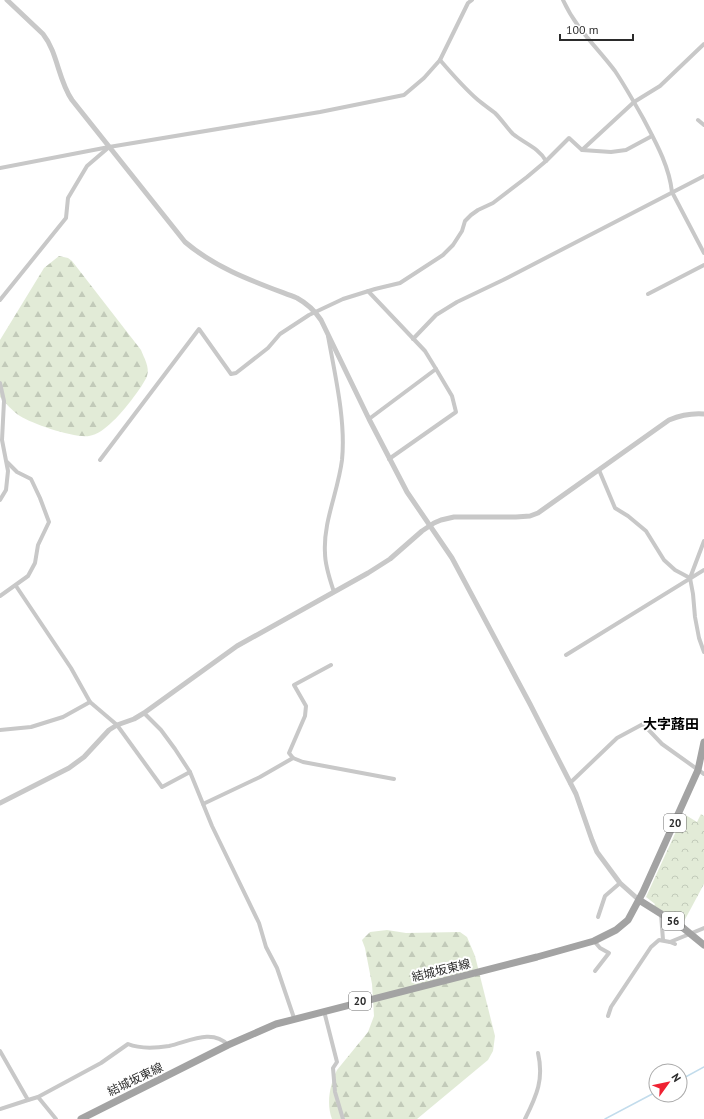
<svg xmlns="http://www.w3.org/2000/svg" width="704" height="1119" font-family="'PT Sans','Noto Sans JP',sans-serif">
  <defs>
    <pattern id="forest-firs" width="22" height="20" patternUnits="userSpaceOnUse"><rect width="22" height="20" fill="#e2ebd7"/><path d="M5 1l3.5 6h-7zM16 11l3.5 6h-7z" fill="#c2cab9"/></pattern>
    <pattern id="park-crowns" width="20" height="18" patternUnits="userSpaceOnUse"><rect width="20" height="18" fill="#e2ebd7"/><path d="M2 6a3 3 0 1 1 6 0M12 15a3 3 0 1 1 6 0" fill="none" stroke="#c2cab9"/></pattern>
  </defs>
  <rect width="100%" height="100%" fill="#fff"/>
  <!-- forest -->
  <g fill="url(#forest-firs)">
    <path d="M59 256 68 258 72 261 141 350C144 358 150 367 147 376 144 385 120 416 112 422 106 428 97 435 89 436 73 438 33 424 20 416 12 411 6 403 0 397V340L44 268Z"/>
    <path d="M387 930 406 933 460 932 467 937 475 956 495 1036 493 1051 488 1060 417 1119H332C326 1104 330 1084 337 1070L368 1032 374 1016 372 984 365 948 362 940 370 932Z"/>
  </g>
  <!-- park -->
  <polygon fill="url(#park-crowns)" points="684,814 697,822 701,814 704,816 704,884 682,925 654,906 655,904 646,897"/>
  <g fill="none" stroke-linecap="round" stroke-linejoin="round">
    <!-- stream -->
    <g stroke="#c2dcec" stroke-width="1.5">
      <polyline points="680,1080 704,1067"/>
      <polyline points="605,1119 656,1092"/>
    </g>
    <!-- minor -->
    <g stroke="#c8c8c8" stroke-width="4">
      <path d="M563 0C576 29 597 47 615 71 625 86 634 102 643 118 655 141 669 165 672 192L704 253"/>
      <path d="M440 60C452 74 464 88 478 100 484 105 490 109 495 113 502 120 507 128 513 134 524 143 539 148 546 161"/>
      <polyline points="698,120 704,125"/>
      <polyline points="582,150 634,102 660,86 704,44"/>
      <polyline points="0,168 109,147 320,112 404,95 424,78 440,60 468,3 472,0"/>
      <polyline points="368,291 425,351 436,369 369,419"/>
      <polyline points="648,294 704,265"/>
      <polyline points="0,300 66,218 68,198 87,166 108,148"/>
      <path d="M328 336C335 375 346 421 342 460 338 492 323 522 325 553 325 566 330 580 334 592"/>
      <polyline points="413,339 436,315 457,302 503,280 704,176"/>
      <polyline points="0,383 4,401 2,440 8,471 6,490 0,500"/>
      <polyline points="389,459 456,412 452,396 436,369"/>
      <polyline points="100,460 199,329 231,374 236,373 268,348 280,334 309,315 343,299 375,289 400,283 443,255 453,245 462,231 465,221 471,215 478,210 493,203 527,177 546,161 569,138 582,150 611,152 626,150 652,136"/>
      <polyline points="599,470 615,508 628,516 646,531 664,560 675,570 690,578"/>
      <polyline points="704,541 690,578 693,594 695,617 699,638 704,652"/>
      <polyline points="16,586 71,668 90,702 117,725 162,787 190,772"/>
      <polyline points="0,596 28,576 35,563 38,545 49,522 40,498 31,479 17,472 7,462"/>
      <polyline points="566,655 704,570"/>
      <polyline points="331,665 294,685 306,706 305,716 289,753 293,758 303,762 394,779"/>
      <polyline points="144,713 161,730 175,749 190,772 212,826 259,923 266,947 277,968 294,1018"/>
      <polyline points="0,730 31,727 63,717 90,702"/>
      <polyline points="570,783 617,738 643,724 662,744 704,774"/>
      <polyline points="203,804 260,777 293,758"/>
      <polyline points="661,914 663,940"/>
      <polyline points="598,917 605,896 620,883"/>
      <polyline points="594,941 600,948 609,953 595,971"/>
      <polyline points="670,942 704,928"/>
      <polyline points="324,1011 337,1062 333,1068 335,1092 343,1119"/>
      <polyline points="608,1016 611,1007 651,947 659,940 670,942 675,944"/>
      <polyline points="0,1051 28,1100 0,1109"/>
      <polyline points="38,1097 56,1119"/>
      <path d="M28 1100 38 1097 101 1063 128 1044C140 1049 156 1048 169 1046 188 1042 212 1028 228 1045"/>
      <path d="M525 1119C537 1095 544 1079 538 1053"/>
    </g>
    <!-- tertiary -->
    <g stroke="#c8c8c8" stroke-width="5">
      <path d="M7 0 43 34C58 53 58 80 72 100L185 242C218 270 258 283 297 298 308 304 315 311 321 320L369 419 407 492 452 558 530 704 576 794 592 840 597 852 620 883 639 900"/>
      <path d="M0 803 69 768 84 757 109 730 117 725 134 719 144 713 237 646 368 573 390 559 422 531 434 523 441 520 454 517H516L530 516 538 513 669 420C681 415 691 413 704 414"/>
    </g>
    <!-- primary -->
    <g stroke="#a3a3a3" stroke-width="7">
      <polyline points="639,900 682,927 704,945"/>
      <polyline points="81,1119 228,1045 276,1024 537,957 594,941 616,930 628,920 643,892 698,770 704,742"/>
    </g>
  </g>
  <g text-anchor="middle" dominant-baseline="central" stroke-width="4" stroke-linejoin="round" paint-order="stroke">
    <!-- shield labels -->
    <g fill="#fff" stroke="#6b6b6b" stroke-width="1">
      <rect x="664" y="814" width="22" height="18" rx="3"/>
      <rect x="662" y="912" width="22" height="18" rx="3"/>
      <rect x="349" y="992" width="22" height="18" rx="3"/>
    </g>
    <g font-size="11" font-weight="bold" fill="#2b2b2b">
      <text x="675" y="823">20</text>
      <text x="673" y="921">56</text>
      <text x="360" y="1001">20</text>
    </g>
    <!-- street labels -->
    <g font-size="12" fill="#2b2b2b" stroke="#fff">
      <text transform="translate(441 970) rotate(-14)">結城坂東線</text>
      <text transform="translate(135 1079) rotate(-26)">結城坂東線</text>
    </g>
    <!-- quarter labels -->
    <g font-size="14" font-weight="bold" fill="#000" stroke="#fff">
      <text x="671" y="724">大字蕗田</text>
    </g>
  </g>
  <!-- north arrow -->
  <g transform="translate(668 1083) rotate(57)"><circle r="19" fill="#ffffff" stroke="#aaaaaa"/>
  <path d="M0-3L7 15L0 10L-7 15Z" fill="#ef2132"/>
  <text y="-6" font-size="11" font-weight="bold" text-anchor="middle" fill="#2b2b2b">N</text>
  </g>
  <!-- scale -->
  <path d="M560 34v6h73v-6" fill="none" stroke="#2b2b2b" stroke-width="2"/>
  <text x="566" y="34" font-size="12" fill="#2b2b2b" stroke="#ffffff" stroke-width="3" paint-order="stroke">100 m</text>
</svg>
